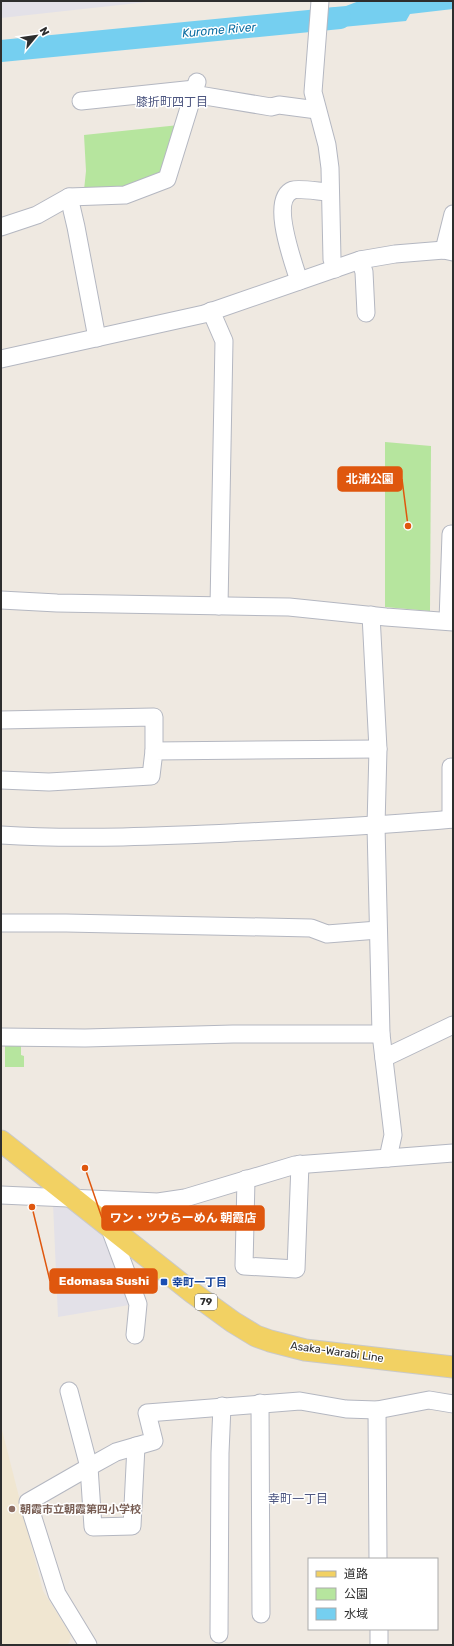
<svg xmlns="http://www.w3.org/2000/svg" width="454" height="1646" font-family="Rubik,'Noto Sans JP',sans-serif">
  <rect width="100%" height="100%" fill="#efe9e1"/>
  <!-- industrial -->
  <g fill="#e3e1e8">
    <polygon points="1,1 156,1 1,18"/>
    <polygon points="53,1204 75,1206 109,1234 135,1304 58,1317"/>
  </g>
  <!-- education -->
  <polygon fill="#f0e6d1" points="1,1426 43,1591 71,1635 69,1643 66,1645 1,1645"/>
  <!-- green -->
  <g fill="#b6e59e">
    <polygon points="179,125 164,173 124,188 84,190 86,171 84,135"/>
    <polygon points="385,442 431,446 430,611 385,607"/>
    <polygon points="5,1042 21,1042 21,1055 24,1056 24,1067 5,1067"/>
  </g>
  <!-- water -->
  <polygon fill="#75cff0" points="359,1 453,1 453,9 410,14 406,21 311,30 313,9 346,6"/>
  <g fill="none" stroke-linecap="round" stroke-linejoin="round">
    <!-- river -->
    <polyline stroke="#75cff0" stroke-width="22" points="1,51 340,18"/>
    <!-- minor casing -->
    <g stroke="#b4b7c1" stroke-width="19">
      <g id="minor">
        <polyline points="320,1 313,92 327,145 330,168 332,259 335,269"/>
        <polyline points="193,94 271,107 279,105 317,110"/>
        <polyline points="81,101 195,89"/>
        <polyline points="69,197 76,227 97,338"/>
        <polyline points="1,227 37,215 69,197 125,195 167,179 197,82"/>
        <polyline points="444,250 453,214"/>
        <polyline points="360,260 364,272 366,313"/>
        <path d="M299 281C294 264 269 199 293 190 299 188 323 192 330 192"/>
        <polyline points="211,311 224,341 219,606"/>
        <polyline points="1,359 204,314 360,260 395,254 444,250 453,252"/>
        <polyline points="1,600 57,603 289,607 386,617 453,622"/>
        <polyline points="448,621 451,534 453,535"/>
        <polyline points="1,720 154,717 154,751"/>
        <polyline points="451,767 451,819"/>
        <polyline points="1,780 49,782 151,776 154,751 378,749"/>
        <path d="M1 835C77 840 153 836 229 833 304 829 378 826 453 819"/>
        <polyline points="1,923 66,923 311,928 327,934 378,930"/>
        <polyline points="1,1037 85,1038 233,1034 381,1034"/>
        <polyline points="384,1058 453,1025"/>
        <polyline points="388,1158 453,1153"/>
        <polyline points="246,1179 244,1266 296,1269 300,1164"/>
        <polyline points="1,1195 158,1202 185,1198 295,1165 388,1158 393,1135 381,1034 376,826 378,749 371,615"/>
        <polyline points="109,1226 138,1304 135,1335"/>
        <polyline points="69,1391 89,1467 93,1527 132,1526 136,1446"/>
        <polyline points="260,1403 261,1614"/>
        <polyline points="377,1410 378,1559"/>
        <polyline points="379,1629 379,1645"/>
        <polyline points="219,1634 220,1453 222,1406"/>
        <polyline points="88,1645 57,1594 28,1502 89,1467 116,1452 154,1441 147,1413 300,1401 346,1409 377,1410 429,1400 453,1404"/>
      </g>
    </g>
    <!-- major casing -->
    <g stroke="#c9c9c9" stroke-width="23">
      <polyline id="major" points="1,1141 193,1293 233,1322 256,1336 270,1341 305,1350 453,1367"/>
    </g>
    <!-- minor -->
    <use href="#minor" stroke="#fff" stroke-width="17"/>
    <!-- major -->
    <use href="#major" stroke="#f2d163" stroke-width="21"/>
  </g>
  <!-- markers -->
  <rect fill="#1a4fb4" stroke="#fff" stroke-width="1.5" x="160" y="1278" width="8" height="8" rx="2"/>
  <circle fill="#8d6e63" stroke="#fff" stroke-width="1.5" cx="12" cy="1509" r="4"/>
  <g text-anchor="middle" dominant-baseline="central" stroke-width="3" stroke-linejoin="round" paint-order="stroke">
    <!-- shield labels -->
    <rect fill="#fff" stroke="#6d6d6d" stroke-width="1" x="195" y="1294" width="22" height="16" rx="3"/>
    <g font-size="10" font-weight="bold" fill="#2e2e2e">
      <text x="206" y="1302">79</text>
    </g>
    <!-- transit labels -->
    <g font-size="11" font-weight="bold" fill="#164399" stroke="#fff" text-anchor="start">
      <text x="172" y="1282">幸町一丁目</text>
    </g>
    <!-- street labels -->
    <g font-size="11" fill="#2e2e2e" stroke="#fff">
      <text transform="translate(337 1352) rotate(8)">Asaka-Warabi Line</text>
    </g>
    <!-- education labels -->
    <g font-size="11" font-weight="bold" fill="#785e54" stroke="#fff" text-anchor="start">
      <text x="20" y="1509">朝霞市立朝霞第四小学校</text>
    </g>
    <!-- water labels -->
    <g font-size="12" font-style="italic" fill="#0d6fa3" stroke="#fff">
      <text transform="translate(219 30) rotate(-5)">Kurome River</text>
    </g>
    <!-- neighbourhood labels -->
    <g font-size="12" fill="#4d5680" stroke="#fff">
      <text x="172" y="102">膝折町四丁目</text>
      <text x="298" y="1499">幸町一丁目</text>
    </g>
  </g>
  <!-- callouts -->
  <path fill="none" stroke="#df570e" stroke-width="1.5" d="M408 526L402 479M85 1168L102 1218M32 1207L50 1281"/>
  <g fill="#df570e" stroke="#fff" stroke-width="1.5">
    <circle cx="408" cy="526" r="4"/>
    <circle cx="85" cy="1168" r="4"/>
    <circle cx="32" cy="1207" r="4"/>
  </g>
  <g fill="#df570e" stroke="#df570e" stroke-width="1.5">
    <rect x="338" y="467" width="64" height="24" rx="4"/>
    <rect x="102" y="1206" width="162" height="24" rx="4"/>
    <rect x="50" y="1269" width="107" height="24" rx="4"/>
  </g>
  <g font-size="12" text-anchor="middle" font-weight="bold" fill="#fff">
    <text x="370" y="483">北浦公園</text>
    <text x="183" y="1222">ワン・ツウらーめん 朝霞店</text>
    <text x="104" y="1285">Edomasa Sushi</text>
  </g>
  <!-- border -->
  <rect width="454" height="1646" fill="none" stroke="#2e2e2e" stroke-width="4"/>
  <!-- legend -->
  <rect x="308" y="1558" width="130" height="72" fill="#ffffff" stroke="#ababab"/>
  <rect x="316" y="1571" width="20" height="6" fill="#f2d163" stroke="#ababab"/>
  <text x="344" y="1578" font-size="12" fill="#2e2e2e">道路</text>
  <rect x="316" y="1588" width="20" height="12" fill="#b6e59e" stroke="#ababab"/>
  <text x="344" y="1598" font-size="12" fill="#2e2e2e">公園</text>
  <rect x="316" y="1608" width="20" height="12" fill="#75cff0" stroke="#ababab"/>
  <text x="344" y="1618" font-size="12" fill="#2e2e2e">水域</text>
  <!-- north arrow -->
  <g transform="translate(36 36) rotate(61)" stroke="#ffffff" stroke-width="3" paint-order="stroke">
  <path d="M0-3L7 15L0 10L-7 15Z" fill="#2e2e2e"/>
  <text y="-6" font-size="11" font-weight="bold" text-anchor="middle" fill="#2e2e2e">N</text>
  </g>
</svg>
